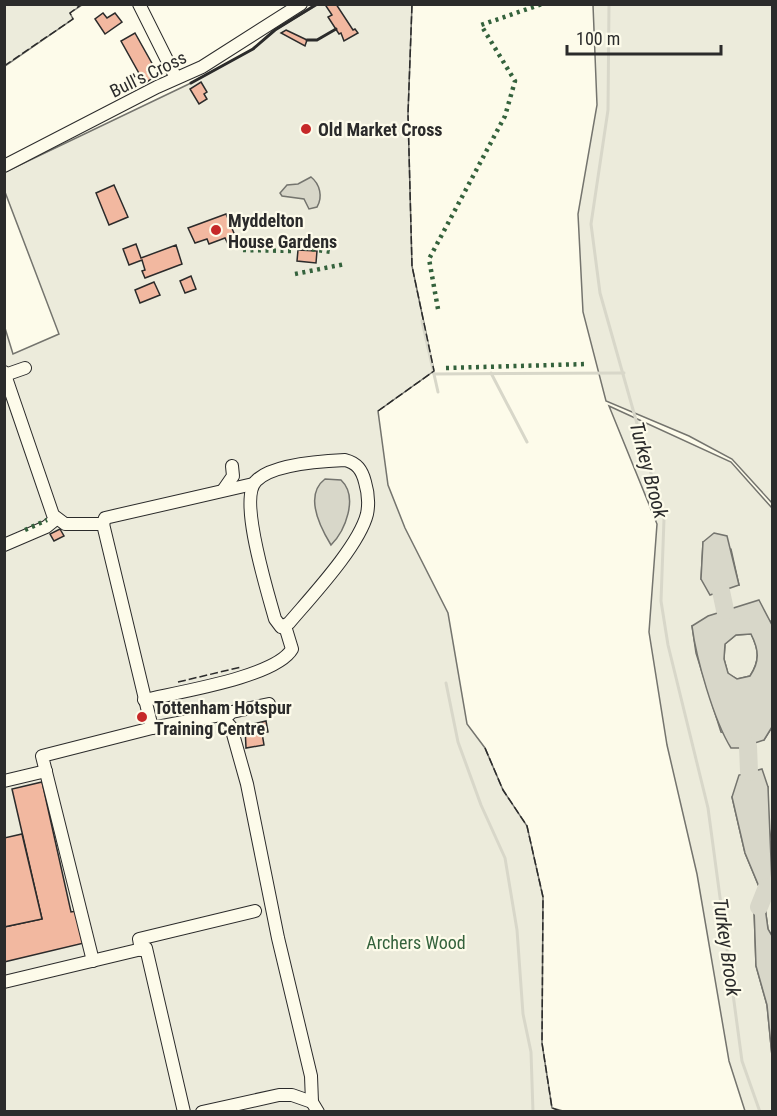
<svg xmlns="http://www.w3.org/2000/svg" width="777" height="1116" font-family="'Roboto Condensed',sans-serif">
  <rect width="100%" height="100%" fill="#fdfbea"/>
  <!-- green -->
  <g fill="#ecebdb" stroke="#74746e" stroke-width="1.5" fill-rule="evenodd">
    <polygon points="4,5 5,4 82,5 70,13 73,19 5,66"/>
    <polygon points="317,5 412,5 408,114 412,266 434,371 378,411 388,485 405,528 448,613 467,724 485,748 503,790 527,826 543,897 542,1043 552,1108 563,1111 5,1111 5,328 13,354 59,334 5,192 5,172 191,83 253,49 275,30"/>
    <polygon points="593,5 772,5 772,503 732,459 689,436 606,401 583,312 578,214 597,105"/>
    <path d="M609 406 731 462 772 508V625L771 621 692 626 696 653 721 732 764 740 772 727V844L767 817 768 787 732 797 745 853 760 889 772 884V936L768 929 765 907 754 908 756 966 767 1005 772 1056V1111H745L729 1061 697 874 667 745 649 632 657 524ZM703 542 731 549 739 585 701 579Z"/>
    <path d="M751 634C759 650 760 660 750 676L737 679 728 674 724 659 725 644 736 635Z"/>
  </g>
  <!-- water -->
  <g fill="#d8d7c9" stroke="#74746e" stroke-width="1.5" fill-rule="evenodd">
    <path d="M311 177C320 184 323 197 317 207L309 209 304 199 282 196 280 193 287 185 298 184Z"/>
    <path d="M325 479 341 480C359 497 345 531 331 545 320 527 304 495 325 479Z"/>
    <polygon points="714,533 727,536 739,585 710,595 701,579 703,542"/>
    <path d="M759 600 772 625V727L764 740 740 748H731C714 721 696 658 692 626L708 616ZM751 634C759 650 760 661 750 676L737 679 728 673 724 659 725 644 736 635Z"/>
    <polygon points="762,769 768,787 772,884 760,889 745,853 732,797 739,775"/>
    <polygon points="765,907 768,929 772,936 772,1056 767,1005 756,966 754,908"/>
  </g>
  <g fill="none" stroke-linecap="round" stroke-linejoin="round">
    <!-- stream -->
    <g stroke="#d8d7c9" stroke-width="3">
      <polyline points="609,4 608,110 591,224 600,293 664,519 661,601 668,645 708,808 742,1061 760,1112"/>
      <polyline points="422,321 438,392"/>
      <polyline points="491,373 527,442"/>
      <polyline points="434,374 624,373"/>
      <polyline points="446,683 458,742 481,805 505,858 517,930 523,1014 531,1052 533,1112"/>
    </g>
    <!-- river -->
    <g stroke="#d8d7c9" stroke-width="18">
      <polyline points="721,591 725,610"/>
      <polyline points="748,746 749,772"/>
      <polyline points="759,907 767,887"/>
    </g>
  </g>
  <!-- building -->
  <g fill="#f2b8a0" stroke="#2b2b2b" stroke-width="1.5">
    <polygon points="329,4 336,4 353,30 355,29 358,33 344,41 341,33 339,34 328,17 332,15 326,6"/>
    <polygon points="103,13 107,18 115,13 122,22 105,34 95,19"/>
    <polygon points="286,30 307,40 305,46 281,33"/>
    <polygon points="135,33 154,67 147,71 151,79 147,82 142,74 140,75 121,41"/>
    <polygon points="201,82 207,92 204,94 207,99 199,104 190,89"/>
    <polygon points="114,185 128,217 109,225 96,193"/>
    <polygon points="226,214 236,238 243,238 228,244 225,238 209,244 207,239 195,243 188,228"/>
    <polygon points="136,244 141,258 176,245 182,264 145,278 142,271 145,270 142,260 129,265 123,249"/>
    <polygon points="298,250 317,251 316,263 297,261"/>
    <polygon points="191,276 196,289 185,293 180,281"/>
    <polygon points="154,282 160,295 140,303 135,290"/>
    <polygon points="60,529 64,536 54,541 50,534"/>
    <polygon points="266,721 268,732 262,733 264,745 246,748 245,726"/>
    <polygon points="42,782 71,912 77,911 84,943 4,962 4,927 42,919 12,789"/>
    <polygon points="22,834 42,919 4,927 4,838"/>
  </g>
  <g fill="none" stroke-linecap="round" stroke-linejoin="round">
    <!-- minor casing -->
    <g stroke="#2b2b2b" stroke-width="14">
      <g id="minor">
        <polyline points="139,4 176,78"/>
        <polyline points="4,166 157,87 202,67 301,4"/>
        <polyline points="4,372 53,515 65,524 103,524 152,728"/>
        <polyline points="5,375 25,368"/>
        <path d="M345 460C357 463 362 470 365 482 368 492 369 504 367 514 359 546 311 597 289 623L281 627 275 619C268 593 238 499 256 481 272 464 322 461 345 460Z"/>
        <polyline points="224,489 233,476 232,466"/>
        <polyline points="103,524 105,518 253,484"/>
        <polyline points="4,545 46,527 56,519"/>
        <path d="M144 700C178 692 276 677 292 649L285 626"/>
        <polyline points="225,718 232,712 269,704"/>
        <polyline points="4,781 46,771"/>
        <polyline points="141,950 139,939 255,911"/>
        <polyline points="93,961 42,756 152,728 220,715 231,727 247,784 278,938 311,1076 312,1102 318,1112"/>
        <polyline points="4,982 146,948 184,1112"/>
        <polyline points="202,1112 279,1095 292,1095 312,1102"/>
      </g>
    </g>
    <!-- minor -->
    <use href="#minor" stroke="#fdfbea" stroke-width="12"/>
    <!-- hedge -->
    <g stroke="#34623c" stroke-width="4.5" stroke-dasharray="3 4.5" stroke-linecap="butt">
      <polyline points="297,247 331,252"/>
      <polyline points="243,250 293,251"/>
      <polyline points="295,274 345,264"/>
      <polyline points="438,309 429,259 505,116 515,81 481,25 542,4"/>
      <polyline points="446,368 588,364"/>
      <polyline points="25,530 47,520"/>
    </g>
    <!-- fence -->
    <g stroke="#2b2b2b" stroke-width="1.5" stroke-dasharray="8 3" stroke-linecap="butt">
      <polyline points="4,66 73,19 70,13 82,4"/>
      <polyline points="378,411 434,371 412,266 408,114 412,4"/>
      <polyline points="178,682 241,667"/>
      <polyline points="485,748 503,790 527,826 543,897 542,1043 552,1108 563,1112"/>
    </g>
    <!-- wall -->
    <g stroke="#2b2b2b" stroke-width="3">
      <polyline points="307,40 317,40 336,29"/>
      <polyline points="191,83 253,49 275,30 317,4"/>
    </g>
  </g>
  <!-- markers -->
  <g fill="#c62828" stroke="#fdfbea" stroke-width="2">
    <circle cx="306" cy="129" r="6"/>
    <circle cx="216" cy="230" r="6"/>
    <circle cx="142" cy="717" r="6"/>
  </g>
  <g text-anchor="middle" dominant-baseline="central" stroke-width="4.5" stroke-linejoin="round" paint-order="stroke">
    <!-- street labels -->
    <g font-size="18" fill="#2b2b2b" stroke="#fdfbea">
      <text transform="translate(148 74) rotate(-26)">Bull's Cross</text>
    </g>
    <!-- poi labels -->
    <g font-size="18" font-weight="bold" fill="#2b2b2b" stroke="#fdfbea" text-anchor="start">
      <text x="318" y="129">Old Market Cross</text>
      <text x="228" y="220">Myddelton<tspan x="228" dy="21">House Gardens</tspan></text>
      <text x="154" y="707">Tottenham Hotspur<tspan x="154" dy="21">Training Centre</tspan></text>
    </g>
    <!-- park labels -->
    <g font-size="18" fill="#34623c" stroke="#fdfbea">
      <text x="416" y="942">Archers Wood</text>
    </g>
    <!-- water labels -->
    <g font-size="20" font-style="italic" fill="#2b2b2b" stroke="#fdfbea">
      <text transform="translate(649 470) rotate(75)">Turkey Brook</text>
      <text transform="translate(727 947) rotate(82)">Turkey Brook</text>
    </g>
  </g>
  <!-- border -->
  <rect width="777" height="1116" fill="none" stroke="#2b2b2b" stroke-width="12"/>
  <!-- scale -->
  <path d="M567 45v9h154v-9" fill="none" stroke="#2b2b2b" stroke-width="3"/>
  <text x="576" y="45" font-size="18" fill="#2b2b2b" stroke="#fdfbea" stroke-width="4.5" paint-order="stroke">100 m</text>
</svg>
